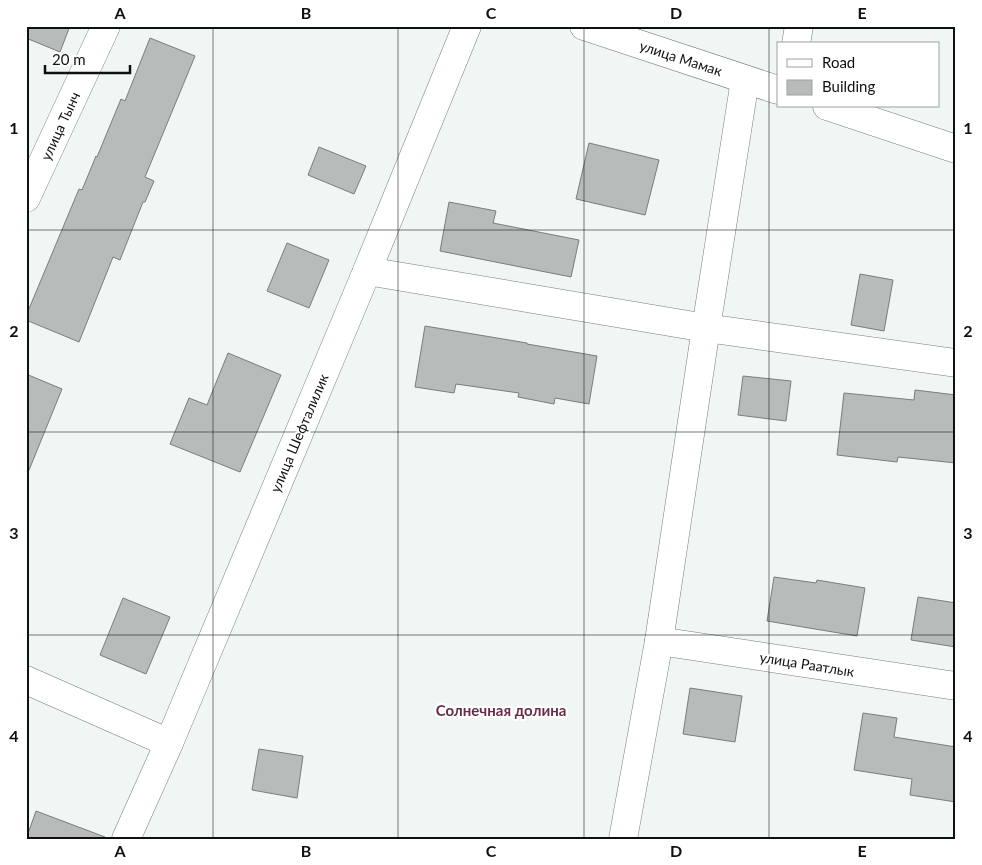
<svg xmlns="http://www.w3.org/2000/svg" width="982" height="865" font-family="Lato,sans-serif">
  <rect width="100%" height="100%" fill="#f0f6f4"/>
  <!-- building -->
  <g fill="#b7bcbb" stroke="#797e7d">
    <polygon points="26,26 70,26 60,52 26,38"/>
    <polygon points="150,38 195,56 145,177 154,181 145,202 143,202 120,260 113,257 79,342 26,320 26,316 79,189 82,190 96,156 97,157 121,99 125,101"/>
    <polygon points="589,143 659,160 645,215 576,199"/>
    <polygon points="319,147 366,166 354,194 308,175"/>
    <polygon points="449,202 496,211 493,223 579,240 571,277 440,251"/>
    <polygon points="287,243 329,260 309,308 267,291"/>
    <polygon points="860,274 893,280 884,331 851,325"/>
    <polygon points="425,326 527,343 527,344 597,356 589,404 555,398 554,404 518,397 519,393 456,384 454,393 415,387"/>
    <polygon points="228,353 281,375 240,472 170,444 189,398 207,405"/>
    <polygon points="26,374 62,389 27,475 26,475"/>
    <polygon points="743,376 791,381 786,421 738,415"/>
    <polygon points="915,390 956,395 956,463 898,457 897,462 837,455 844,393 914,400"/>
    <polygon points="774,577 816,583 817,580 865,588 857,636 767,621"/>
    <polygon points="918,597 956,603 956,647 911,640"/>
    <polygon points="123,598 170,617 146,674 100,655"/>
    <polygon points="690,688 742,696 735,742 683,734"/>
    <polygon points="863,713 897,718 894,737 956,747 956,802 910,795 912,779 854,770"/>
    <polygon points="259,749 303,756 297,798 252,790"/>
    <polygon points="36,811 105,837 104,839 26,839"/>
  </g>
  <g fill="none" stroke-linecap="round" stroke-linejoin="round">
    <!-- street casing -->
    <g stroke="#777d7b" stroke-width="29">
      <g id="street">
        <polyline points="584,26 778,90"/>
        <polyline points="796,44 799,26"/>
        <polyline points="827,106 956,149"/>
        <polyline points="26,198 106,26"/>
        <polyline points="367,271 706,328 956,363"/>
        <polyline points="659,641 956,686"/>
        <polyline points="26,680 169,743"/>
        <polyline points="126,839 169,743 367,271 467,26"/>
        <polyline points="623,839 659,641 706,328 745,80"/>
      </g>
    </g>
    <!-- street -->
    <use href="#street" stroke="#fff" stroke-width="28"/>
  </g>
  <!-- grid -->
  <path fill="none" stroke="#0f1110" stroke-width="1" stroke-opacity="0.55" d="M213 26V839M398 26V839M584 26V839M769 26V839M26 230H956M26 432H956M26 635H956"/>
  <g text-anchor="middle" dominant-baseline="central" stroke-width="4.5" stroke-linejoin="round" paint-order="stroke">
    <!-- street labels -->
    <g font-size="14" fill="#0f1110" stroke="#fff">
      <text transform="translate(681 58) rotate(18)">улица Мамак</text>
      <text transform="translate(60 126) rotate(-65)">улица Тынч</text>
      <text transform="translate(299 433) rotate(-67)">улица Шефталилик</text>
      <text transform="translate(807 664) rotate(9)">улица Раатлык</text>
    </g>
    <!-- neighbourhood labels -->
    <g font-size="15" font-weight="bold" fill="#6c2a47" stroke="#fff">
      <text x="501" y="710">Солнечная долина</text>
    </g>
  </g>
  <!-- border -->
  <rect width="982" height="865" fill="none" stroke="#ffffff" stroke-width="55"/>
  <!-- legend -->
  <rect x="777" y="42" width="162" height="65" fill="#ffffff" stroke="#9fa09f"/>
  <rect x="787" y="59" width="25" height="8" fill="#ffffff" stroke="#9fa09f"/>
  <text x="822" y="68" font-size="15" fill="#0f1110">Road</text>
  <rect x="787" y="80" width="25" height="15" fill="#b7bcbb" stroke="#9fa09f"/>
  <text x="822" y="92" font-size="15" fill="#0f1110">Building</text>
  <!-- scale -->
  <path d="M45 65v8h85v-8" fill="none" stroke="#0f1110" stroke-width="2.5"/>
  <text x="52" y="65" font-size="15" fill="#0f1110" stroke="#ffffff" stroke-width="4" paint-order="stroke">20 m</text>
  <rect x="28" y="28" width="926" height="810" fill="none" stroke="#0f1110" stroke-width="2"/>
  <g font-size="16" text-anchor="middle" font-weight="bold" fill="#0f1110">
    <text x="120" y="19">A</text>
    <text x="306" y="19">B</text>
    <text x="491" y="19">C</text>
    <text x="676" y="19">D</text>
    <text x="862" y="19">E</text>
    <text x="14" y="134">1</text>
    <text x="968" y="134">1</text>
    <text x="14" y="337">2</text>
    <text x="968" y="337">2</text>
    <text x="14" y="539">3</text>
    <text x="968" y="539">3</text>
    <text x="14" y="742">4</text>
    <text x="968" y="742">4</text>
    <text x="120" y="857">A</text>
    <text x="306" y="857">B</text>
    <text x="491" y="857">C</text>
    <text x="676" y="857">D</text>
    <text x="862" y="857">E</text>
  </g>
</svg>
